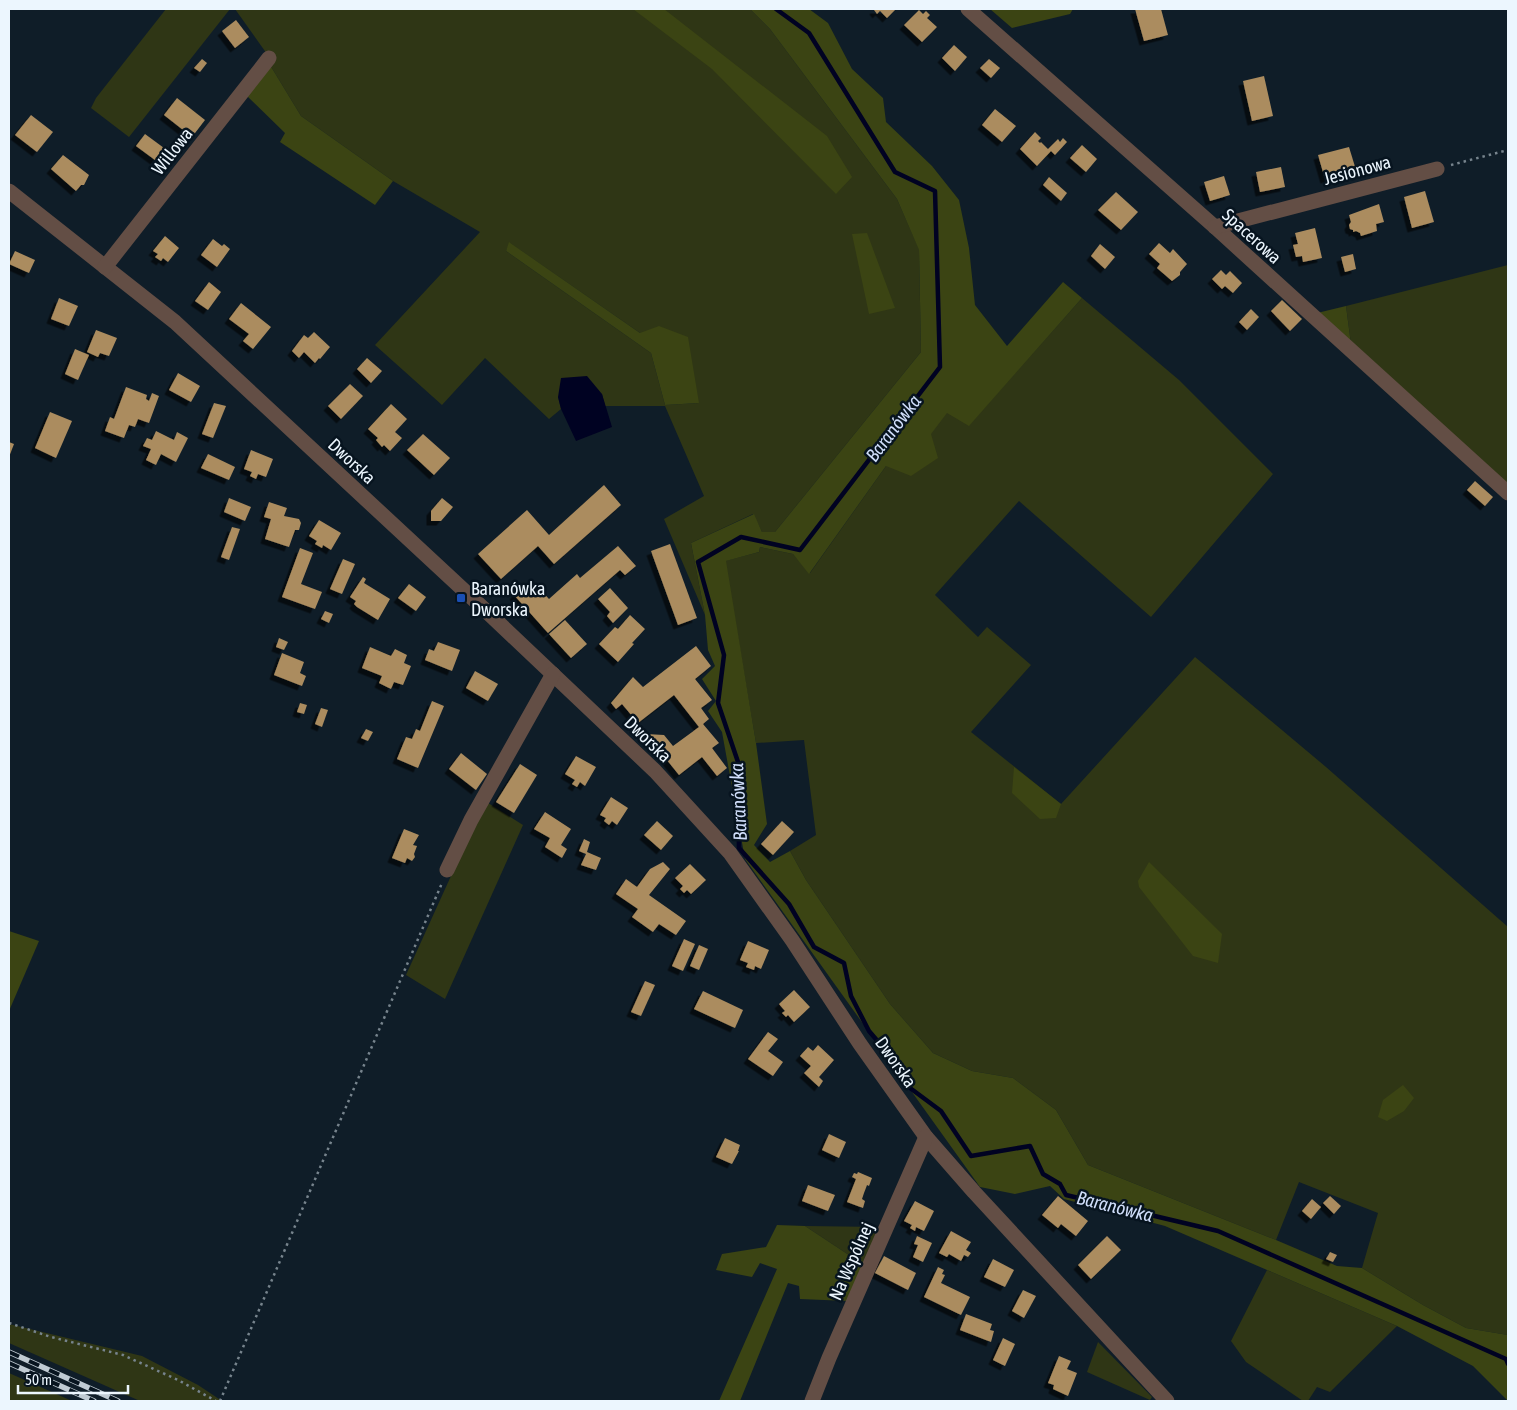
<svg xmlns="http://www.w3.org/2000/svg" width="1517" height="1410" font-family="'Asap Condensed',sans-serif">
  <defs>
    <filter id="shadow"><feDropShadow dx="-4.5" dy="4.5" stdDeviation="0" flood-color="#0009"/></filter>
  </defs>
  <rect width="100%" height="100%" fill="#0f1d28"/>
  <!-- green -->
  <g fill="#2f3615" fill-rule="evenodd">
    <polygon points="166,9 230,9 129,137 91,108 96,98"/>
    <path d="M235 9H750L770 29 897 199 919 249 921 352 775 532H762L753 514 691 543 705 615 664 519 704 496 665 406H605L602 394 558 397 561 409 549 419 485 358 442 405 375 345 480 232 393 181 301 116 270 65 267 54ZM510 243 640 333 699 403 665 405 651 353 506 251Z"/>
    <polygon points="1508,265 1508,485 1351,344 1346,306"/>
    <polygon points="1082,298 1179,380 1273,474 1151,617 1019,501 935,595 978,637 987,627 1031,665 971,732 1061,804 1195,657 1326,767 1508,927 1508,1335 1466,1328 1423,1305 1362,1268 1378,1213 1299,1182 1276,1240 1088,1165 1056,1110 1013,1078 972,1071 933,1053 890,1004 806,880 790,851 816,835 804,740 756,743 725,561 759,552 760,547 793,554 810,573 886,466 930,434 947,412 970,424"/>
    <polygon points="485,801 523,825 445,999 406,975"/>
    <polygon points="805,1226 881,1227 864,1265"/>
    <polygon points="1267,1270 1397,1326 1330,1392 1317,1387 1308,1401 1303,1401 1246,1362 1231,1341"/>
    <polygon points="9,1324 142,1356 198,1385 222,1401 140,1401 9,1343"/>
    <polygon points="1098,1342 1152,1397 1150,1400 1087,1372"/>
    <polygon points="9,1373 72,1401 9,1401"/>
  </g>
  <!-- forest -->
  <g fill="#3b4413">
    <polygon points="633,9 664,9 827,136 852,177 836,194 712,69"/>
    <polygon points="750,9 809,9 828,23 852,69 883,98 886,122 932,166 959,200 969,248 975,305 1007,346 1063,282 1082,298 969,426 947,413 931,434 938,458 911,476 886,466 809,574 793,554 760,547 759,552 726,561 756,743 767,824 754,845 770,862 790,851 806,880 890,1004 933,1053 972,1071 1013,1078 1056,1110 1088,1165 1276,1240 1337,1266 1362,1268 1423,1305 1466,1328 1508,1335 1508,1401 1473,1366 1397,1326 1165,1226 1064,1199 1050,1186 1015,1194 980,1187 745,859 722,732 708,711 716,701 702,679 715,666 708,650 705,615 691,543 754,514 762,532 775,532 921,352 919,250 897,199 770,29"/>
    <polygon points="990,9 1073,9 1070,14 1012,28"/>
    <polygon points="270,65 301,116 393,181 375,205 280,142 285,133 247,96"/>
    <polygon points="867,233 895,308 869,314 852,234"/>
    <polygon points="509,242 640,333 659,326 688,337 699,403 665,405 651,353 506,251"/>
    <polygon points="1346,306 1351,344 1317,313"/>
    <polygon points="1014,767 1061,804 1056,818 1040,819 1012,793"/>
    <polygon points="1149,862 1222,934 1218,963 1193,956 1139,887 1138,881"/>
    <polygon points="9,931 39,941 9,1011"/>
    <polygon points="1403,1085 1414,1098 1404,1111 1387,1121 1378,1117 1383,1100"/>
    <polygon points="777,1225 805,1226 864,1265 848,1301 800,1299 799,1286 788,1283 740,1401 719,1401 777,1269 760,1263 752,1277 716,1270 722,1254 766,1247"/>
  </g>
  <!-- water -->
  <polygon fill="#000222" points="587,376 602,394 612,427 576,441 561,409 558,397 561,378"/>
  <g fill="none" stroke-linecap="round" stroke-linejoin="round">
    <!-- stream -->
    <polyline stroke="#000222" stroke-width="4.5" points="776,9 809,33 895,172 935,191 940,367 800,550 741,537 698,562 724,655 718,703 738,762 739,848 789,904 814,947 844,963 851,996 869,1031 898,1065 910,1088 941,1111 971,1156 1030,1146 1043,1174 1060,1184 1066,1195 1218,1231 1506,1359 1508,1364"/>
  </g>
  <!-- building -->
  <g fill="#ab8c5f" filter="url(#shadow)">
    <polygon points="875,9 896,9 887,18 880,11 877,14 874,10"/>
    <polygon points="1135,9 1161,9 1168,35 1144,41"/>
    <polygon points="919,10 923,14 926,11 930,15 927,18 937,27 922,42 904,25"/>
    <polygon points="236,20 249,37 235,48 222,31"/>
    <polygon points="954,45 967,57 955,71 942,58"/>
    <polygon points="202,59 207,63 200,72 194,68"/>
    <polygon points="989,59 1000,68 991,78 980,68"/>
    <polygon points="1264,76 1273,116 1252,121 1243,81"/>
    <polygon points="177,98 205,120 192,137 164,115"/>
    <polygon points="995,109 1016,126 1002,142 982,125"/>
    <polygon points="31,115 53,132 37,152 15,135"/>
    <polygon points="1035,132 1041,138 1038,141 1040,143 1041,142 1048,149 1058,139 1060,142 1063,138 1067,142 1055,155 1051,151 1037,166 1020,149"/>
    <polygon points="145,134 164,148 155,160 136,146"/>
    <polygon points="1082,145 1097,159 1086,172 1070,158"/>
    <polygon points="1349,147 1356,170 1325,179 1318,155"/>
    <polygon points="63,155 89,175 84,185 81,185 76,191 51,169"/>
    <polygon points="1281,167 1285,187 1260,192 1256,172"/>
    <polygon points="1224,176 1230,195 1210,201 1204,182"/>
    <polygon points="1049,177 1067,193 1061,201 1043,185"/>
    <polygon points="1425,191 1434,222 1412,228 1404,197"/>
    <polygon points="1116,192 1138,212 1121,230 1098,210"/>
    <polygon points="1379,204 1384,222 1376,224 1377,231 1361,236 1360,233 1356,231 1353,232 1353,230 1350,229 1349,225 1351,222 1349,215"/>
    <polygon points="1315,228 1322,258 1303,262 1302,256 1296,257 1293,245 1298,244 1295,233"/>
    <polygon points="165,236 179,248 168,262 163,258 161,261 155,257 158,254 153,251"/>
    <polygon points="213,239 222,246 224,244 230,249 217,267 201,255"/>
    <polygon points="1159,243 1170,253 1173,249 1187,264 1180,272 1180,275 1172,281 1157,268 1160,264 1149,254"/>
    <polygon points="1100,244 1115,257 1105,269 1091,256"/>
    <polygon points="15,251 35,260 29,273 9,264"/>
    <polygon points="1353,254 1356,269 1345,272 1341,257"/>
    <polygon points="1221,270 1226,275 1230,271 1242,283 1233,293 1225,286 1222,289 1212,279"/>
    <polygon points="209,282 221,292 208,310 195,301"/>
    <polygon points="59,298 78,306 69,326 51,319"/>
    <polygon points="1282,300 1302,319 1290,331 1271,311"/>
    <polygon points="241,303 271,327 253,349 243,341 249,334 229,319"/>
    <polygon points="1251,309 1259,317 1247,330 1239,322"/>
    <polygon points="96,330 117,338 109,356 100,353 98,357 87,352"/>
    <polygon points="314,332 330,347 320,359 319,358 315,363 304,352 299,358 292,351 304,335 308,338"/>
    <polygon points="75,349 89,355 78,380 65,374"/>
    <polygon points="367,358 382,371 371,383 357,369"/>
    <polygon points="178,373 200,386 191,402 169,390"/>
    <polygon points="350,384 363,396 341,419 328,406"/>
    <polygon points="126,387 147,395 146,399 149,401 152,393 159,396 149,423 138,419 135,427 129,425 124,438 105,431 110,417 114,419"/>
    <polygon points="214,403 226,406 213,438 202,434"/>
    <polygon points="391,404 407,419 395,432 402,438 390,451 384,445 382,447 376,440 378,438 368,429"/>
    <polygon points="50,412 72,421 56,458 35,448"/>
    <polygon points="156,431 174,440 177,432 188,438 176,462 161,454 156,465 146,460 151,449 143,446 147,438 152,440"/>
    <polygon points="423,434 450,458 434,475 407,450"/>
    <polygon points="9,442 14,444 9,457"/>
    <polygon points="251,450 273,459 266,477 258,474 256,479 250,476 252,472 244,469"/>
    <polygon points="208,454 235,467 229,480 201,468"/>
    <polygon points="1475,481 1493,497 1485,506 1467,490"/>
    <polygon points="604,485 621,505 554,564 538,546 501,579 478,554 527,510 549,535"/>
    <polygon points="229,498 251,507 245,521 224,512"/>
    <polygon points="442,498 453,507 441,521 431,521 431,511"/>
    <polygon points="269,502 287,508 284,516 299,519 301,523 299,530 295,530 289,547 265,539 271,519 264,517"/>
    <polygon points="319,520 341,533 331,550 323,545 322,548 315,544 317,541 309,536"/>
    <polygon points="232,527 240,529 229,560 221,557"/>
    <polygon points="670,544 697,618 678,625 651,551"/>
    <polygon points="618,546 636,566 625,575 620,570 548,633 514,595 523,586 536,585 549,599 577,574 580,578"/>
    <polygon points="300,548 313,553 301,584 322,592 315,609 282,597"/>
    <polygon points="343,559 355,564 342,594 330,589"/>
    <polygon points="363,577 366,579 364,583 390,599 378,620 357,607 354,604 356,601 350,597"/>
    <polygon points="409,584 426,597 416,611 398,598"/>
    <polygon points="610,588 628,608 613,623 607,616 610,612 598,599"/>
    <polygon points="325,611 333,614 329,623 321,619"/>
    <polygon points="630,615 645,629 632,643 634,644 618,662 599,644 615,627 618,629"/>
    <polygon points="565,620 587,644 571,658 549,634"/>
    <polygon points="279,638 288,642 284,650 276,647"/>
    <polygon points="438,642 460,650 452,671 425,660 429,649 434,651"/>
    <polygon points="696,646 711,666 695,679 712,700 701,708 709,719 703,724 719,743 712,748 727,768 717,776 702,757 679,775 646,734 664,735 673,746 699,727 674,695 638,723 622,704 616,709 611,703 633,677 643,687"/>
    <polygon points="370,647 391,656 395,649 407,655 404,663 411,666 403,685 394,682 391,689 379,683 382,676 362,668"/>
    <polygon points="282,653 304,662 300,673 306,676 302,686 274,675"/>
    <polygon points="475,671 498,684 488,701 466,688"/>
    <polygon points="432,701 444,706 418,768 397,759 406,737 412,739 416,729 420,731"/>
    <polygon points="300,703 307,705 304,714 297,712"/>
    <polygon points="321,708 328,710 322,727 315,724"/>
    <polygon points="366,729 373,732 368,741 361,738"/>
    <polygon points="461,753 487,774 476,790 449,769"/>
    <polygon points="576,756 596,767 585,786 580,782 577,787 572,784 575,780 565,774"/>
    <polygon points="520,764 537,775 514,813 496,802"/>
    <polygon points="611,797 628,808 617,825 612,821 609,825 604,821 606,818 600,815"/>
    <polygon points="545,812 571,829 561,845 567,849 562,858 545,847 550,838 534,829"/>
    <polygon points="657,821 673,836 661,850 644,835"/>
    <polygon points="782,821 794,832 773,855 761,844"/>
    <polygon points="404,829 419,835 413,845 417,846 414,854 415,857 412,861 407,858 405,863 392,858"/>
    <polygon points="584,839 590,842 587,852 601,858 596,870 581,865 586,854 579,851"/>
    <polygon points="663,862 670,869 649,895 686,921 676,935 659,924 653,932 632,917 638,909 616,894 626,879 637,887 650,869"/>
    <polygon points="690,864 706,880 691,894 687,890 684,893 680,889 683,886 675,878"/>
    <polygon points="684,939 695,944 683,971 672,966"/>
    <polygon points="748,941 769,950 761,969 755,966 754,970 746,967 748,963 740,960"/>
    <polygon points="699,945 708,949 699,970 690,966"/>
    <polygon points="645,981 655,985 641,1016 631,1012"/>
    <polygon points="794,990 810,1007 794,1022 788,1015 786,1017 782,1013 785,1011 779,1004"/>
    <polygon points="703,991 743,1010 735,1028 694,1009"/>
    <polygon points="768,1032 778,1039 768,1051 783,1062 773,1076 748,1059"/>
    <polygon points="818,1045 834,1060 819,1077 823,1081 819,1087 804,1073 811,1066 800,1056 808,1047 813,1051"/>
    <polygon points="829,1134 846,1142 839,1158 822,1150"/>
    <polygon points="725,1138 740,1145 738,1151 739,1151 732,1164 716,1157"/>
    <polygon points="858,1172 872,1178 869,1186 867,1185 864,1193 862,1199 865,1201 863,1208 847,1202 856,1179 852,1177 854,1173 857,1174"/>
    <polygon points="808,1185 835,1195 828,1211 802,1201"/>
    <polygon points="1058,1196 1088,1221 1076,1236 1061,1224 1058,1228 1042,1215"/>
    <polygon points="1330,1196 1341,1206 1334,1214 1323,1203"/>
    <polygon points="1312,1199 1321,1207 1311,1219 1302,1211"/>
    <polygon points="915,1201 934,1211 924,1231 916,1227 915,1231 910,1228 912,1225 904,1221"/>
    <polygon points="951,1231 971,1242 966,1250 971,1253 968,1257 964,1255 961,1261 949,1254 947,1257 939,1253"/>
    <polygon points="917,1236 932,1243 923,1262 913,1257 918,1245 914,1244"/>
    <polygon points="1107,1236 1121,1250 1091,1279 1078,1265"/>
    <polygon points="1330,1252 1337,1255 1333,1262 1326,1259"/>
    <polygon points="884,1256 916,1273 908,1290 875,1273"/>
    <polygon points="993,1259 1014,1270 1005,1287 984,1277"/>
    <polygon points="938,1267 944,1270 942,1274 945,1275 941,1283 970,1297 961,1315 924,1297"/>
    <polygon points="1023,1290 1036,1296 1024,1318 1012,1311"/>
    <polygon points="966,1314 992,1324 990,1330 994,1331 991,1342 960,1330"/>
    <polygon points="1003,1338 1015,1344 1005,1366 993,1360"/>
    <polygon points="1059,1356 1071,1361 1067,1369 1077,1373 1068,1396 1053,1389 1054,1385 1048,1383"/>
  </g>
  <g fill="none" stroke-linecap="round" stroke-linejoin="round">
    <!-- path -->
    <g stroke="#77848d" stroke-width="2.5" stroke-dasharray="2.5 4" stroke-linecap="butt">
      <polyline points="1451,165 1508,150"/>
      <polyline points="9,1323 51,1337 123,1355 178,1380 216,1401"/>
      <polyline points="220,1401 442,883"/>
    </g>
    <!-- minor -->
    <g stroke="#634e45" stroke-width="15">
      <polyline points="968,9 1215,227 1508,493"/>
      <polyline points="9,191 175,322 484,609 655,771 730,853 792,940 860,1044 926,1137 974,1192 1167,1401"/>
      <polyline points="1215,227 1437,169"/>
      <polyline points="105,267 269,58"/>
      <polyline points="447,870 471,820 553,674"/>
      <polyline points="812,1401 829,1358 926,1137"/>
    </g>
    <!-- rail casing -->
    <g stroke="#c0cbd3" stroke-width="5.5">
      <g id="rail">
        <polyline points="9,1352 118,1401"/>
        <polyline points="9,1363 94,1401"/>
      </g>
    </g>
    <!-- rail -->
    <use href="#rail" stroke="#07141f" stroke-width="4" stroke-dasharray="11" stroke-linecap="butt"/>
  </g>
  <!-- markers -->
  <rect fill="#1a4fb4" stroke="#07141f" stroke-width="2" x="456" y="593" width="10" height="10" rx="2.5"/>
  <g text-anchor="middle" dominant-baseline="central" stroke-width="5" stroke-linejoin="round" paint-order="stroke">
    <!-- street labels -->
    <g font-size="18" fill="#ecf6fe" stroke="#07141f">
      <text transform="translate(172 151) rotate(-52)">Willowa</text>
      <text transform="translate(1357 170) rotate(-15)">Jesionowa</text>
      <text transform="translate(1252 236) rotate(42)">Spacerowa</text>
      <text transform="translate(352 461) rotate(43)">Dworska</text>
      <text transform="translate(648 739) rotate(44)">Dworska</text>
      <text transform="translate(896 1062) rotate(55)">Dworska</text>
      <text transform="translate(851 1261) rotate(-66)">Na Wspólnej</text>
    </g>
    <!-- poi labels -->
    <g font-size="18" fill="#ecf6fe" stroke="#07141f" text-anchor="start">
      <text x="471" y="588">Baranówka<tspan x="471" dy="21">Dworska</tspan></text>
    </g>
    <!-- water labels -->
    <g font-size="19" font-style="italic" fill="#d0defa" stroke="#07141f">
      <text transform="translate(893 428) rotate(-53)">Baranówka</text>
      <text transform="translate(738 802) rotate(-93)">Baranówka</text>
      <text transform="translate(1115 1206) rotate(14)">Baranówka</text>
    </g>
  </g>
  <!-- border -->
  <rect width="1517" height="1410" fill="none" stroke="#ecf6fe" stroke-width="20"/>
  <!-- scale -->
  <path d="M18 1385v8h110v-8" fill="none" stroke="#ecf6fe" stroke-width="2.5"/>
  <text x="25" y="1385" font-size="15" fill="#ecf6fe" stroke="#07141f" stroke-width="4" paint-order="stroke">50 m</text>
</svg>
